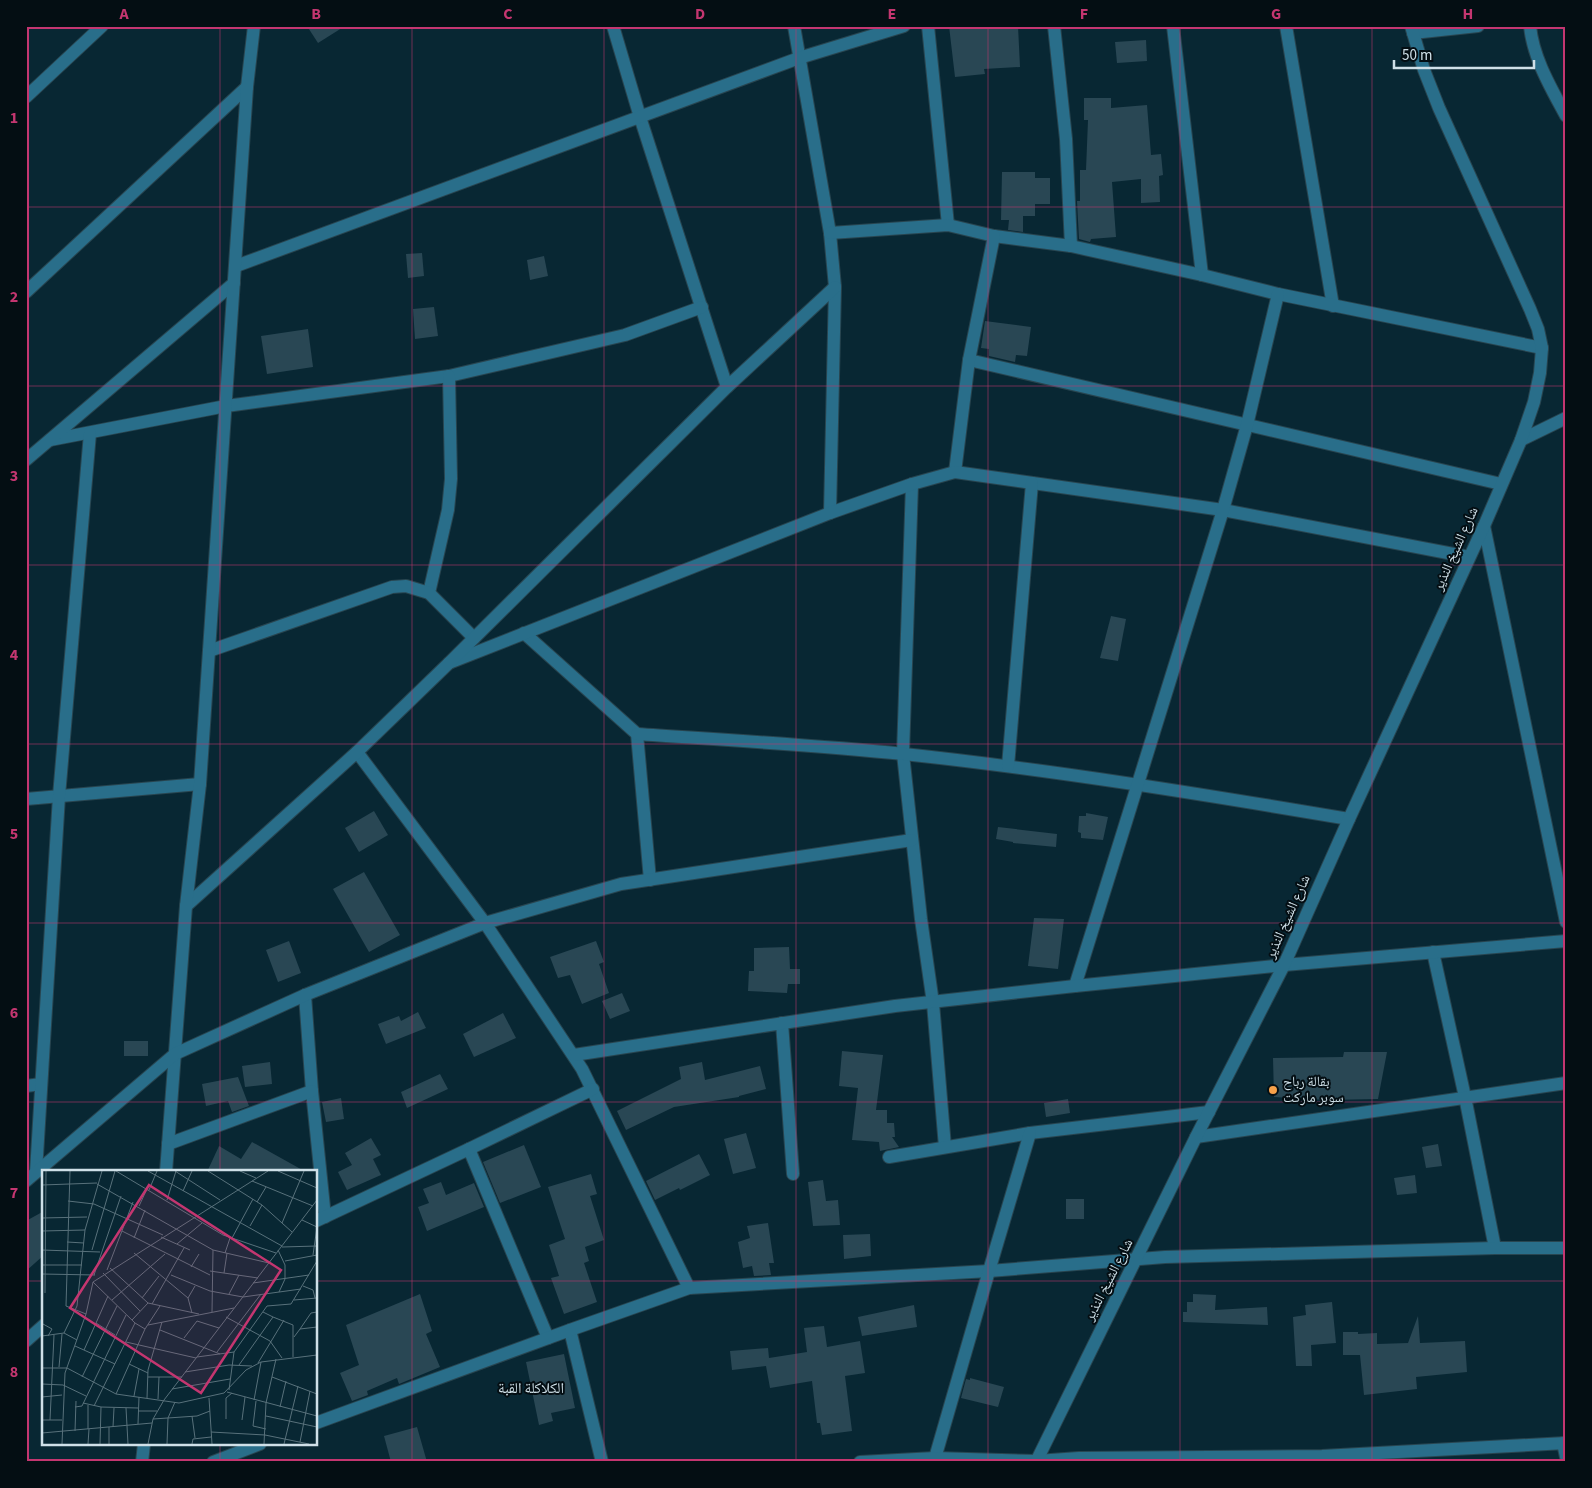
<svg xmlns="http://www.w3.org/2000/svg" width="1592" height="1488" font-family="'Source Sans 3','Noto Naskh Arabic',sans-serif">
  <rect width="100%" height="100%" fill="#082733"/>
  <!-- building -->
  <g fill="#294754">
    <polygon points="307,26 345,26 318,43"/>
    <polygon points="949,26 1018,26 1020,67 984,69 985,74 955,77"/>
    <polygon points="1146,40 1147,61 1117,63 1115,42"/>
    <polygon points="1084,98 1111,98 1111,108 1147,105 1151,155 1161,154 1163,175 1159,176 1160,202 1141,203 1141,179 1112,182 1116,237 1091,239 1090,242 1079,239 1077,201 1080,201 1080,170 1086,170 1088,120 1084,120"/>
    <polygon points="1002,172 1035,172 1035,178 1050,178 1050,204 1035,204 1035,216 1023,216 1023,232 1008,230 1009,220 1001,220"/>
    <polygon points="422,253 424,276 408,278 406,254"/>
    <polygon points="544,256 548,276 530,280 527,260"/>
    <polygon points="434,307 438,336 415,339 413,309"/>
    <polygon points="985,321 1031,327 1027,356 1016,355 1015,362 989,356 989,349 981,348"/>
    <polygon points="308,329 313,367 267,374 261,336"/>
    <polygon points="1111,616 1126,619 1118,661 1100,658"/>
    <polygon points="374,811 388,835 359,852 345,828"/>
    <polygon points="1086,813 1108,817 1103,840 1081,838 1081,833 1078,832 1079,816 1086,816"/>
    <polygon points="998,827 1057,834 1056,847 1013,843 1013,842 996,839"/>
    <polygon points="364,872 400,935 369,952 333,889"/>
    <polygon points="1034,918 1064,919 1058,969 1028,966"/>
    <polygon points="289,941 301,973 278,982 266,950"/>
    <polygon points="596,941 604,962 599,964 609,993 582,1004 570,975 558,978 550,957"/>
    <polygon points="789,947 790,969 800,969 800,984 788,984 787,993 748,991 749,971 754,971 754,948"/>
    <polygon points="622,993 630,1011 610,1019 602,1001"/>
    <polygon points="418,1012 426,1028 386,1044 378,1024 399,1016 401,1021"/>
    <polygon points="503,1013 516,1038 474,1057 463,1034"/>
    <rect x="124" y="1041" width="24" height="15"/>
    <polygon points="842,1051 883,1055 876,1110 887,1110 887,1123 894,1123 895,1137 892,1137 899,1147 880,1151 879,1142 852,1140 858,1088 839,1086"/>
    <polygon points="1344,1052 1387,1052 1378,1099 1327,1100 1274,1097 1273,1058 1343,1057"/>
    <polygon points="270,1062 272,1084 245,1087 242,1066"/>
    <polygon points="702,1062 705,1080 760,1066 766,1089 739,1096 739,1097 674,1107 626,1130 617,1111 681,1079 679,1067"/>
    <polygon points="440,1074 448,1089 407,1108 401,1092"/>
    <polygon points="238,1077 249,1106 232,1112 228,1101 206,1106 202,1084"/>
    <polygon points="341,1098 344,1119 326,1122 322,1102"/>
    <polygon points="1068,1099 1070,1113 1046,1117 1044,1103"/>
    <polygon points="746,1133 756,1168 733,1174 724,1139"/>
    <polygon points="371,1138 381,1155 373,1159 381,1175 347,1190 338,1172 352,1165 345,1153"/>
    <polygon points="252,1142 306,1172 207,1172 219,1146 241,1159"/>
    <polygon points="1438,1144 1442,1166 1426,1168 1422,1147"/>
    <polygon points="524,1145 541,1187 500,1203 483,1162"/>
    <polygon points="699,1154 710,1175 680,1190 679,1188 655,1200 646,1181"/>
    <polygon points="591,1174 597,1194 590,1196 604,1240 585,1247 589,1261 584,1263 597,1302 564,1314 551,1278 559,1276 549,1245 565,1239 548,1187"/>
    <polygon points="1415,1175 1417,1193 1397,1195 1394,1178"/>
    <polygon points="823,1180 826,1201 838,1200 840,1225 813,1226 808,1182"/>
    <polygon points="441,1182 446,1195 474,1183 484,1207 427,1231 418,1207 429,1203 423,1189"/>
    <rect x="1066" y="1199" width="18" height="20"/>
    <polygon points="44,1211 44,1255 26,1271 26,1221"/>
    <polygon points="768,1223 774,1263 769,1263 771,1275 754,1276 752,1266 743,1268 738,1242 750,1238 747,1226"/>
    <polygon points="870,1234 871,1256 844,1259 843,1235"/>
    <polygon points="420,1294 432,1331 426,1334 440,1367 399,1384 397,1378 367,1391 368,1395 352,1401 340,1373 359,1365 346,1325"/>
    <polygon points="1193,1294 1216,1295 1215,1310 1267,1307 1268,1325 1183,1322 1183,1312 1187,1312 1187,1302 1193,1302"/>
    <polygon points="1332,1302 1336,1343 1311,1345 1312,1366 1296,1366 1293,1317 1306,1315 1305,1305"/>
    <polygon points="914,1305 917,1327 862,1336 858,1317"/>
    <polygon points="1418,1316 1420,1343 1465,1341 1467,1372 1416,1377 1417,1389 1364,1395 1360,1355 1343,1355 1343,1332 1358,1332 1358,1334 1377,1333 1377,1344 1408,1343"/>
    <polygon points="824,1326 827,1347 860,1341 865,1373 845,1376 852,1431 822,1435 820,1423 817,1423 812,1381 770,1388 766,1366 732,1370 730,1351 768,1348 769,1358 807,1352 804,1328"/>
    <polygon points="564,1354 575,1408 551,1413 553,1421 539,1425 526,1362"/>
    <polygon points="970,1378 1004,1387 998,1407 961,1398 966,1379 970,1380"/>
    <polygon points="417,1427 427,1462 391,1462 384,1436"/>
  </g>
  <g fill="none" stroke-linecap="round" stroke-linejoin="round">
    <!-- minor casing -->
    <g stroke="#284550" stroke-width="14">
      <g id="minor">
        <polyline points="613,26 640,117 727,387"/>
        <polyline points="794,26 830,233 835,287 830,513"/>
        <polyline points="928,26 948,225"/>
        <polyline points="1054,26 1066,139 1071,246"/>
        <polyline points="1173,26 1202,275"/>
        <polyline points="1286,26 1333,306"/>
        <path d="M1530 26C1533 58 1551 88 1566 116"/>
        <polyline points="1413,33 1478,26"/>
        <polyline points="26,97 102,26"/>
        <polyline points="830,233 948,225 994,236 1071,246 1202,275 1278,294 1542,348"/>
        <polyline points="236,266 799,58 904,26"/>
        <polyline points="26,292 247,87"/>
        <polyline points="969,360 1501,484"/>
        <polyline points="50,440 226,406 449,376 625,335 702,307"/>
        <polyline points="1521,440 1566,418"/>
        <polyline points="26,460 234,283"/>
        <polyline points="955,472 969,360 994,236"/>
        <polyline points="912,484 903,754 921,919 933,1003 945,1147"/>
        <polyline points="1484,526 1566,922"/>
        <polyline points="429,593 448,510 451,479 449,376"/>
        <polyline points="524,633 637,734 650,880"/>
        <polyline points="209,651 392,587 406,586 429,593 474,638"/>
        <polyline points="449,663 830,513 912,484 955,472 1223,510 1469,557"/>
        <path d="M637 734C726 740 815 745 904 754 1053 770 1201 794 1349 819"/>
        <polyline points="357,752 485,923 582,1069 689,1288"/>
        <polyline points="1008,766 1032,483"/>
        <polyline points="26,799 200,784"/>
        <polyline points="186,906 357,752 449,663 727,387 835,287"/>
        <polyline points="1433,952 1465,1097 1495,1248"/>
        <polyline points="1075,986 1223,510 1247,425 1278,294"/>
        <polyline points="305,995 312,1091 325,1217"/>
        <polyline points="782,1023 793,1174"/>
        <polyline points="574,1055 895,1006 1075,986 1284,965 1566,941"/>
        <polyline points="26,1086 41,1084"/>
        <polyline points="1196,1137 1566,1083"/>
        <polyline points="168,1144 312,1091"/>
        <polyline points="469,1149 548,1338"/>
        <polyline points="889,1157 1030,1133 1209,1112"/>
        <polyline points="36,1172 59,796 90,433"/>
        <polyline points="166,1172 186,906 200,784 247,87 254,26"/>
        <polyline points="26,1181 175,1054 305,995 485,923 621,884 912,840"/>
        <polyline points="316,1221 469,1149 593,1089"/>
        <polyline points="570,1330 602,1462"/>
        <polyline points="26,1341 44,1325"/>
        <polyline points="316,1423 570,1330 689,1288 989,1271 1165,1257 1495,1248 1566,1248"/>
        <polyline points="1563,1443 1566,1457"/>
        <polyline points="935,1458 989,1271 1030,1133"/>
        <polyline points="142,1462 144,1444"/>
        <polyline points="213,1462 260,1444"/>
        <polyline points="860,1462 935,1458 1037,1461 1079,1458 1322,1456 1566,1443"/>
        <polyline points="1036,1462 1196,1137 1284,965 1349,819 1484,526 1521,440 1534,402 1540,373 1542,348 1538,329 1530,309 1439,108 1424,70 1411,26"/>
      </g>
    </g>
    <!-- minor -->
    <use href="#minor" stroke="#296e8a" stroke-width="12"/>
  </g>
  <!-- grid -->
  <path fill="none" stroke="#c43670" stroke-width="1" stroke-opacity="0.55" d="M220 26V1172M412 26V1462M604 26V1462M796 26V1462M988 26V1462M1180 26V1462M1372 26V1462M26 207H1566M26 386H1566M26 565H1566M26 744H1566M26 923H1566M26 1102H1566M26 1281H44M316 1281H1566M220 1444V1462"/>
  <!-- markers -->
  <circle fill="#f7a14a" stroke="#040e13" stroke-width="2" cx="1273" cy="1090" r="5"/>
  <g text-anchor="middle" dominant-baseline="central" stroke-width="4" stroke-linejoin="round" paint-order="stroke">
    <!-- street labels -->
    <g font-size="14" fill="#cfe0e8" stroke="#040e13">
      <text transform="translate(1456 549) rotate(-66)">شارع الشيخ النذير</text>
      <text transform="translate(1288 917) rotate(-66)">شارع الشيخ النذير</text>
      <text transform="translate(1109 1280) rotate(-63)">شارع الشيخ النذير</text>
    </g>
    <!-- poi labels -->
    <g font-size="14" fill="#cfe0e8" stroke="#040e13" text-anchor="start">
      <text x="1283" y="1082">بقالة رباح<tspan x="1283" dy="16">سوبر ماركت</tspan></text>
    </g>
    <!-- neighbourhood labels -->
    <g font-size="15" fill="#cfe0e8" stroke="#040e13">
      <text x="531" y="1388">الكلاكلة القبة</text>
    </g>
  </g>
  <!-- overview -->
  <g transform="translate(42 1170)">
    <rect width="275" height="275" fill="#082733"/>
    <path fill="none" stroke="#58717b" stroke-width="1" d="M28 1 24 136 44 144M74 1 181 65 234 83M106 1 240 76M133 1 178 30M166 1 220 35 250 62M198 1 214 8M236 1 275 18M210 11 271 36M55 14 171 80 227 93M0 15 55 13M107 20 115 1M141 21 150 1M125 30 134 1M26 31 52 34 121 65M215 32 224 17M97 36 105 19M0 48 45 47M260 50 275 57M240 53 262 1M208 56 220 35M0 61 43 60M80 61 168 105M119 67 148 80M92 68 103 40M190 68 211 29M25 72 42 73M135 74 160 53M240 77 275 76M0 80 58 82M50 80 73 1M236 80 243 95V109L237 122M92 83 146 128M183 83 188 68M271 85 275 57M243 91 275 85M0 95H40M149 97 157 84M68 98 106 133 157 144M65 100 91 32M168 101 216 108M61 103 98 141M182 103 185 83M0 104 53 105M52 105 79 26M129 105 168 121 201 127 259 119M51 112 93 153 103 159M211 113 267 105M261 116 271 120 273 128M3 123 4 1M187 124 197 105M100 128 117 106M70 130 123 84M252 130 275 128M110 134 142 78M170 142 171 80M150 143 146 128 153 116M184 147 228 171 240 188M231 147 251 155V187M90 150 106 133M155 151 177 158M54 153 73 165M1 154 10 159 6 166M106 155 192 138M258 159 269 143 275 142M118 160 178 184M22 163 35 136 43 60 60 1M0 166 22 163 35 170M252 167 258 159 275 157M142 168 155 151M84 172 154 188M33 176 73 194M42 180 66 126M175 182 219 124M155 187 192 182M216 193 242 150M87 194 106 203M197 195 231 147 221 142M17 197 20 164M0 198H25L74 224 137 233 182 223 204 200 219 192 275 185M143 202 187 195 210 196M40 207 75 136M106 207H140M230 207 275 224M0 214 21 215 44 226M130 219 188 209M187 220 192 182 225 136 249 134 275 91M185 222 275 246M74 224 103 159 118 136M92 226 97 199M0 227 20 225M105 228 106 200 120 152M167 228 170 274M116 229 117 207M212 230 219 192M214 231 211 256 224 259M41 233 59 237 96 238M52 236 93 153M33 237 40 236 84 145M238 237 244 211M84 238 86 274M96 241H115M150 246 153 268M224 246 275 257M111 249 155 246 168 241M184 249V228L190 223M0 250H20M8 250 12 165M200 250 203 227M96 254 97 227M71 257 72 238M46 259V235M33 261 34 231M169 262 223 265 267 274M0 263 110 253M258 272 268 221M20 274 23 203 44 144 51 112 226 1M46 274 47 259M58 274 59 237M67 274V257M106 274 111 249 122 230 275 30M125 274 126 248 133 232M150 274 151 269 169 267M222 274 224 233 234 189M242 274 256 216"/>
    <path fill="#c43670" fill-opacity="0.15" stroke="#c43670" stroke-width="2.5" d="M107 15 239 100 159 223 28 138Z"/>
    <rect width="275" height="275" fill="none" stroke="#cfe0e8" stroke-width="2.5"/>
  </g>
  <!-- border -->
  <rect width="1592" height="1488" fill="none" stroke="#040e13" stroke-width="55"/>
  <!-- scale -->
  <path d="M1394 60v8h140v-8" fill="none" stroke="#cfe0e8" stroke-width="2.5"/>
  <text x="1402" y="60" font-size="15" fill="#cfe0e8" stroke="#040e13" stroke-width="4" paint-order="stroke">50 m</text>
  <rect x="28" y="28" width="1536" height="1432" fill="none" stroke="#c43670" stroke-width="2"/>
  <g font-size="16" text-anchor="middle" font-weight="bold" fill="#c43670">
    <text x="124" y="19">A</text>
    <text x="316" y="19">B</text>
    <text x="508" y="19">C</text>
    <text x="700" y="19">D</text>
    <text x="892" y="19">E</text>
    <text x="1084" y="19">F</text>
    <text x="1276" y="19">G</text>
    <text x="1468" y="19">H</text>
    <text x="14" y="123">1</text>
    <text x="14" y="302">2</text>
    <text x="14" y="481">3</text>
    <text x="14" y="660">4</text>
    <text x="14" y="839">5</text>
    <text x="14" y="1018">6</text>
    <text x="14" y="1198">7</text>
    <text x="14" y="1377">8</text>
  </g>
</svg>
